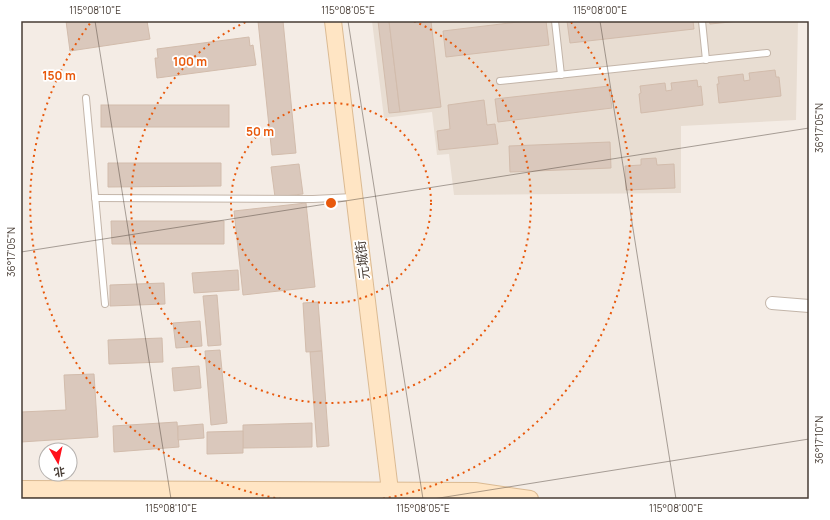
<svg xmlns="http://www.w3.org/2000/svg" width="830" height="520" font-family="Manrope,'Noto Sans SC',sans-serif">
  <rect width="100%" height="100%" fill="#f4ece5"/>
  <!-- residential -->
  <polygon fill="#e8ddd2" points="372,21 798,21 796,120 681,126 681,193 454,195 449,154 437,155 432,112 384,118"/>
  <!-- building -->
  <g fill="#dac8bc" stroke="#d2bcac">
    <polygon points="66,21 147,21 150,39 70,51"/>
    <polygon points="258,21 283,21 296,153 272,155"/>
    <polygon points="378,21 389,21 400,112 389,113"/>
    <polygon points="389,21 431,21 441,107 400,112"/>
    <polygon points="526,21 546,21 549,45 446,57 443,31"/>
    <polygon points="567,21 693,21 694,29 570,43"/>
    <polygon points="709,21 740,21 710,24"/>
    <polygon points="249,37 250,46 253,45 256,65 157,78 155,58 158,58 157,49"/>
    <polygon points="775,70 776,77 779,77 781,96 719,103 717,84 719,84 718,77 743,74 744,81 750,80 749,73"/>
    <polygon points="697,80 698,87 701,86 703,105 641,113 639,94 641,93 640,86 665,83 666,91 672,90 671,83"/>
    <polygon points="609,86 612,108 498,122 495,99"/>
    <polygon points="484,100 487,125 495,124 498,144 439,150 437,131 450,129 448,105"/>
    <rect x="101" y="105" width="128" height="22"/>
    <polygon points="610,142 611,168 510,172 509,146"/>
    <polygon points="656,158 657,165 674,164 675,188 626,190 625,166 641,165 641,159"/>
    <polygon points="108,163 221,163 221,186 108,187"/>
    <polygon points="299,164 303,194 275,197 271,167"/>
    <polygon points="306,203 315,287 243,295 234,211"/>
    <polygon points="111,221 224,221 224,244 112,244"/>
    <polygon points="238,270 239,290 194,293 192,273"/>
    <polygon points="164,283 165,304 110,306 110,285"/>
    <polygon points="217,295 221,345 208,346 203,296"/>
    <polygon points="318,302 322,351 306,352 303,303"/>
    <polygon points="200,321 202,346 176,348 173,323"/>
    <polygon points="162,338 163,362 109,364 108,340"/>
    <polygon points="220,350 227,423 211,425 205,351"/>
    <polygon points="322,351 329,446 317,447 310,352"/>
    <polygon points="199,366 201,388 174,391 172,368"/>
    <polygon points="94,374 98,437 21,442 21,412 66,410 64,375"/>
    <polygon points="177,422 179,447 114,452 113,426"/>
    <polygon points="312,423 312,447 243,448 243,425"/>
    <polygon points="203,424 204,438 178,440 178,426"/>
    <polygon points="243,431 243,453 207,454 207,432"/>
  </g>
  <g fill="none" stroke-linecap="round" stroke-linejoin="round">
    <!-- lane casing -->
    <g stroke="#c3b5a9" stroke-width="8">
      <g id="lane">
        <polyline points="555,21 561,75"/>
        <polyline points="702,21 706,60"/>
        <polyline points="500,81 767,53"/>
        <polyline points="86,98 105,304"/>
        <polyline points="95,198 313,199 353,197"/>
      </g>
    </g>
    <!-- street casing -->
    <g stroke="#c3b5a9" stroke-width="14">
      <polyline id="street" points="772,303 809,306"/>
    </g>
    <!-- secondary casing -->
    <g stroke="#dbba92" stroke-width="18">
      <g id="secondary">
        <polyline points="333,21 391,499"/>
        <polyline points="21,489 475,491 530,499"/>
      </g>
    </g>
    <!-- lane -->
    <use href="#lane" stroke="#fff" stroke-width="6"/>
    <!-- street -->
    <use href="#street" stroke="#fff" stroke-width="12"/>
    <!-- secondary -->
    <use href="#secondary" stroke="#ffe5c4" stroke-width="16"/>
  </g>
  <!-- ticks -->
  <path fill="none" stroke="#473c34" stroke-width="1" stroke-opacity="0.45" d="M95 21 171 499M348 21 423 499M600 21 676 499M21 252 809 128M433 499 809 439"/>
  <!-- distance rings -->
  <g fill="none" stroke="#e8590c" stroke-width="2" stroke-dasharray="2 4">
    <circle cx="331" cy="203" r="100"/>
    <path d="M414 21A200 200 0 1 1 248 21"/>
    <path d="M281 499A300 300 0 0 1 91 22M571 22A300 300 0 0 1 381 499"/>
  </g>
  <g text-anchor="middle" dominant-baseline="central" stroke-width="3.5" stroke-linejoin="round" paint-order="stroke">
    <!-- street labels -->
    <g font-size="13" fill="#473c34" stroke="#fff">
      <text transform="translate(362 260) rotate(-97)">元城街</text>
    </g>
  </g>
  <circle cx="331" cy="203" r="6" fill="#e8590c" stroke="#fff" stroke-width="2"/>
  <g font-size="12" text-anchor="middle" font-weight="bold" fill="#e8590c" stroke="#fff" stroke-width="3.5" stroke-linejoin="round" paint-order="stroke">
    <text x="190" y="66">100 m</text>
    <text x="59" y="80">150 m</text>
    <text x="260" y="136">50 m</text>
  </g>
  <!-- border -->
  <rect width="830" height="520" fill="none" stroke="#ffffff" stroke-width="44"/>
  <!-- north arrow -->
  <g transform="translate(58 462) rotate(171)"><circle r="19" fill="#ffffff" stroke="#b5b1ae"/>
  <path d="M0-3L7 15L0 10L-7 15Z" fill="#ff111b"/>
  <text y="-6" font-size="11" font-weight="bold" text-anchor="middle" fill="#473c34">北</text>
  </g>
  <rect x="22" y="22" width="786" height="476" fill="none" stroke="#473c34" stroke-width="1.5"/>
  <g font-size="10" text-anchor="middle" fill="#473c34">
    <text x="95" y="14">115°08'10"E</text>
    <text x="348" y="14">115°08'05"E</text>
    <text x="600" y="14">115°08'00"E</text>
    <text transform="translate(819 128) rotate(-90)" y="4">36°17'05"N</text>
    <text transform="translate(11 252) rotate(-90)" y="4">36°17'05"N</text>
    <text transform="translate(819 440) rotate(-90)" y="4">36°17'10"N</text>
    <text x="171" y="512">115°08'10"E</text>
    <text x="423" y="512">115°08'05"E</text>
    <text x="676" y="512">115°08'00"E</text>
  </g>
</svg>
